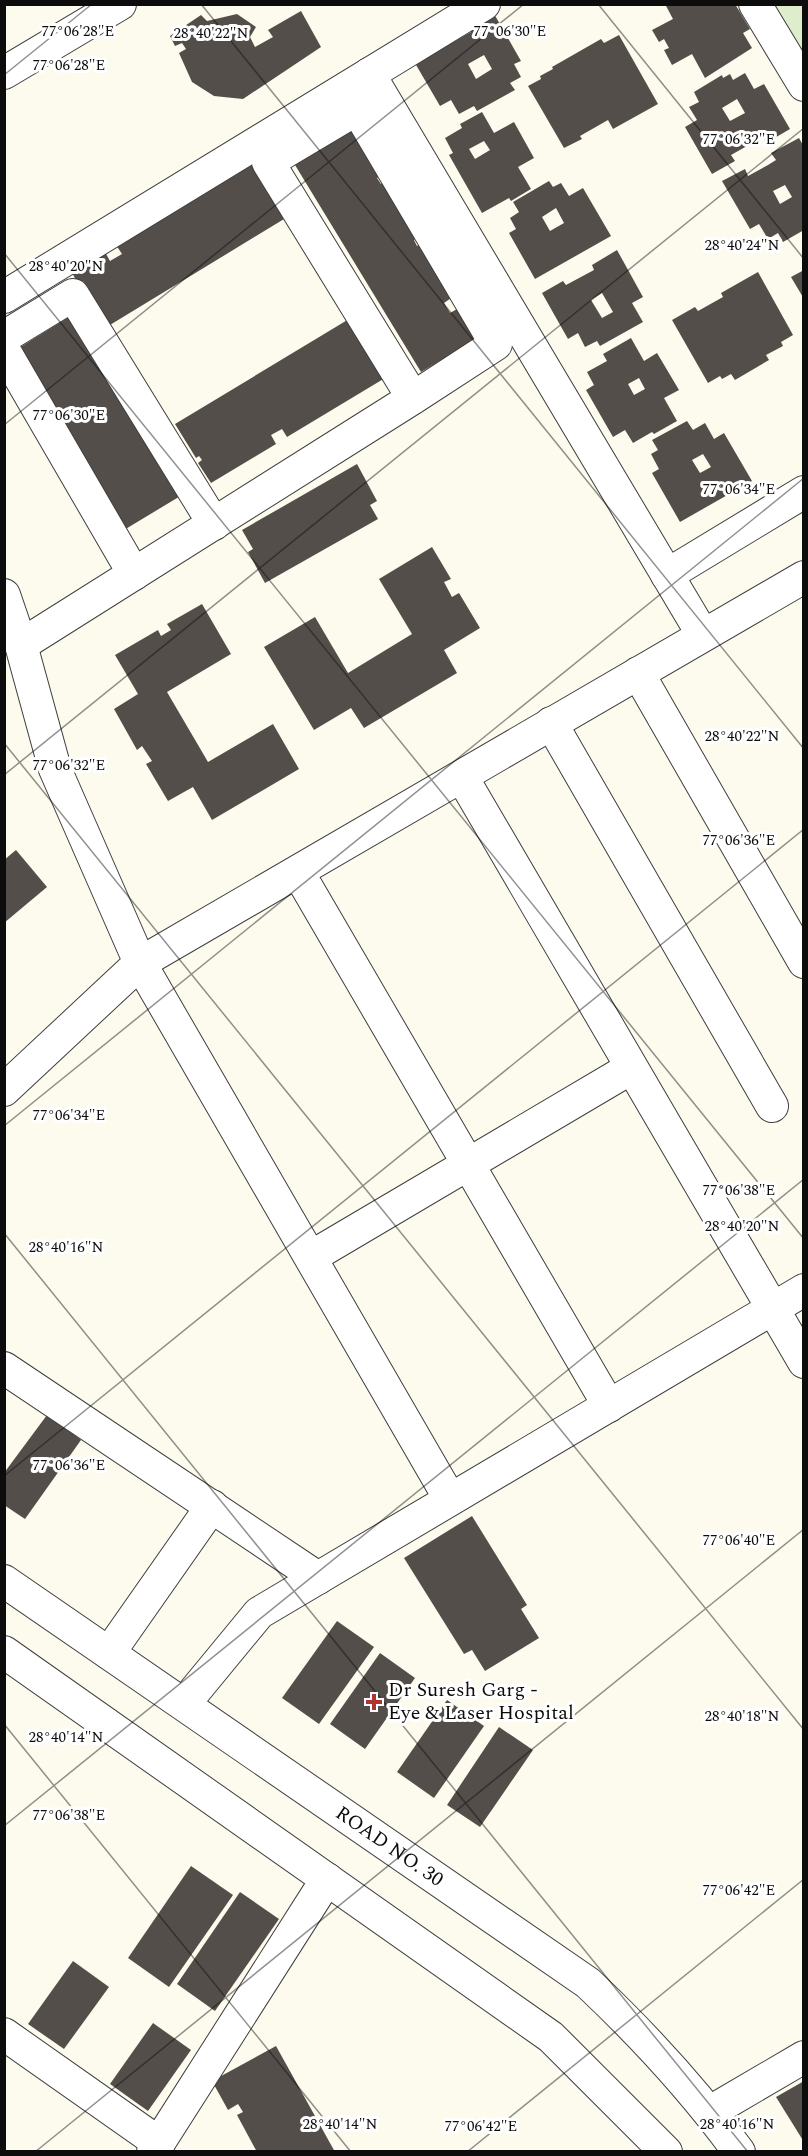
<svg xmlns="http://www.w3.org/2000/svg" width="808" height="2156" font-family="Spectral,serif">
  <rect width="100%" height="100%" fill="#fdfbed"/>
  <!-- pitch -->
  <polygon fill="#deedcb" points="769,5 803,5 803,66"/>
  <!-- building -->
  <g fill="#544e4a" fill-rule="evenodd">
    <polygon points="665,4 735,4 750,29 743,33 752,48 705,78 692,54 672,65 664,50 669,48 664,39 659,42 652,30 673,19"/>
    <polygon points="301,11 321,47 243,99 214,96 192,82 179,53 186,49 182,43 175,46 170,36 201,15 207,21 237,14 256,27 250,37 255,47 273,37 268,30"/>
    <path d="M493 12 521 61 514 64 521 77 510 83 515 90 477 111 474 106 459 114 451 100 440 106 412 58 439 42 442 48 471 32 468 26ZM484 55 492 69 476 79 468 64Z"/>
    <polygon points="619,35 658,104 613,129 608,120 580,136 582,139 564,148 528,86 541,79 540,76 553,69 552,67 601,39 604,43"/>
    <path d="M745 73 754 89 764 84 790 129 766 143 763 137 731 155 735 161 712 174 685 127 697 120 689 107 699 102 694 92 722 75 723 78 730 74 733 80ZM737 99 745 113 730 121 722 108Z"/>
    <path d="M482 112 494 133 514 122 534 158 518 167 531 189 511 201 509 198 482 213 449 155 453 153 445 138 462 128 460 124ZM484 141 490 150 475 159 469 149Z"/>
    <polygon points="356,128 384,174 377,178 381,184 388,180 421,235 414,240 417,246 425,241 457,294 444,303 450,313 464,305 483,335 421,372 295,165"/>
    <path d="M799 138 804 147V230L783 242 778 233 768 239 759 224 750 229 722 181 745 169 748 176 768 165 776 160 771 153ZM785 185 792 197 780 204 773 191Z"/>
    <polygon points="252,154 289,216 105,328 81,288 86,285 83,281 78,284 68,265 101,245 110,261 122,254 112,239"/>
    <path d="M549 181 553 187 561 183 569 196 583 188 611 236 535 279 509 233 516 229 510 218 519 212 513 202ZM556 208 564 223 550 231 542 217Z"/>
    <path d="M617 250 643 297 632 303 643 322 600 346 597 341 585 347 578 333 568 339 542 293 563 281 566 285 594 270 592 265ZM602 293 613 312 602 318 591 300Z"/>
    <polygon points="804,270 804,299 791,277"/>
    <polygon points="758,272 793,335 781,342 783,346 766,355 769,360 735,380 731,374 722,379 720,376 708,383 672,320 695,307 698,311 723,297 721,293"/>
    <polygon points="77,312 187,492 119,533 67,449 76,443 9,354"/>
    <polygon points="359,313 395,372 287,437 282,429 271,435 276,444 211,483 198,463 202,460 199,456 196,458 175,424"/>
    <path d="M631 338 644 361 657 353 679 390 664 398 677 421 654 434 652 432 633 443 625 430 613 437 586 390 594 385 587 372 607 361 603 354ZM639 378 645 389 634 395 628 384Z"/>
    <path d="M687 421 693 430 705 423 714 439 724 433 752 481 680 522 652 473 659 469 651 454 658 450 652 440ZM703 454 711 467 700 473 692 460Z"/>
    <polygon points="357,464 377,501 370,505 378,519 265,583 248,552 253,549 242,530"/>
    <polygon points="432,547 451,579 444,582 452,597 459,593 480,628 444,650 457,673 364,728 351,708 314,730 264,647 315,617 348,673 412,634 379,579"/>
    <polygon points="202,604 231,654 167,692 208,762 273,724 299,769 212,820 193,787 168,801 146,764 152,761 142,746 137,750 114,709 138,694 115,655 158,630 161,636 171,630 167,624"/>
    <polygon points="16,850 47,887 4,923 4,860"/>
    <polygon points="47,1415 81,1440 25,1519 4,1505 4,1473"/>
    <polygon points="472,1516 527,1605 521,1609 539,1638 485,1671 472,1650 464,1654 404,1558"/>
    <polygon points="337,1621 374,1647 319,1724 282,1698"/>
    <polygon points="380,1653 415,1678 365,1749 330,1724"/>
    <polygon points="447,1700 484,1726 434,1798 397,1772"/>
    <polygon points="499,1727 533,1750 480,1827 447,1805"/>
    <polygon points="191,1866 233,1895 169,1987 128,1958"/>
    <polygon points="240,1892 279,1919 215,2011 177,1984"/>
    <polygon points="73,1961 109,1987 64,2049 28,2024"/>
    <polygon points="153,2023 191,2050 148,2111 110,2084"/>
    <polygon points="276,2046 335,2152 257,2152 237,2115 243,2112 238,2104 228,2110 212,2081"/>
    <polygon points="804,2081 804,2142 776,2097"/>
  </g>
  <g fill="none" stroke-linecap="round" stroke-linejoin="round">
    <!-- minor casing -->
    <g stroke="#3f3f3f" stroke-width="34">
      <g id="minor">
        <polyline points="755,4 804,85"/>
        <polyline points="4,73 120,4"/>
        <polyline points="369,74 703,635"/>
        <polyline points="4,297 484,4"/>
        <polyline points="4,337 73,295 214,524"/>
        <polyline points="4,350 134,574"/>
        <polyline points="667,575 804,492"/>
        <polyline points="4,595 21,645 55,769 140,963 4,1090"/>
        <polyline points="21,645 413,398 496,344 357,109 268,162 413,398"/>
        <polyline points="638,673 804,962"/>
        <polyline points="551,723 772,1106"/>
        <polyline points="462,777 804,1362"/>
        <polyline points="298,872 609,1406"/>
        <polyline points="311,1257 631,1068"/>
        <polyline points="4,1368 318,1578"/>
        <polyline points="450,1499 140,963 804,577"/>
        <path id="s1" d="M4 1581 588 1983C643 2035 694 2090 739 2152"/>
        <polyline points="4,1652 551,2037 666,2152"/>
        <polyline points="109,1653 212,1506"/>
        <polyline points="184,1704 259,1613 804,1290"/>
        <polyline points="4,2034 159,2143"/>
        <polyline points="710,2112 804,2057"/>
        <polyline points="153,2152 327,1879"/>
      </g>
    </g>
    <!-- minor -->
    <use href="#minor" stroke="#fff" stroke-width="32"/>
  </g>
  <!-- ticks -->
  <path fill="none" stroke="#0c0c0c" stroke-width="1.5" stroke-opacity="0.45" d="M201 4 804 749M598 4 804 259M4 75 92 4M4 253 804 1239M4 425 524 4M4 743 804 1730M4 775 804 128M4 1126 804 478M4 1233 748 2152M4 1476 804 829M4 1724 351 2152M4 1826 804 1179M35 2152 804 1529M467 2152 804 1879"/>
  <!-- markers -->
  <path fill="#af3531" stroke="#fff" stroke-width="2" d="M371 1693h6v6h6v6h-6v6h-6v-6h-6v-6h6z"/>
  <g text-anchor="middle" dominant-baseline="central" stroke-width="6" stroke-linejoin="round" paint-order="stroke">
    <!-- poi labels -->
    <g font-size="20" fill="#0c0c0c" stroke="#fff" text-anchor="start">
      <text x="388" y="1690">Dr Suresh Garg -<tspan x="388" dy="23">Eye &amp; Laser Hospital</tspan></text>
    </g>
    <!-- street labels -->
    <g font-size="20" fill="#0c0c0c" stroke="#fff">
      <text stroke="none"><textPath href="#s1" startOffset="468">ROAD NO. 30</textPath></text>
    </g>
  </g>
  <g font-size="15" text-anchor="middle" fill="#0c0c0c" stroke="#fff" stroke-width="6" stroke-linejoin="round" paint-order="stroke">
    <text x="78" y="36">77°06'28"E</text>
    <text x="510" y="36">77°06'30"E</text>
    <text x="211" y="38">28°40'22"N</text>
    <text x="69" y="70">77°06'28"E</text>
    <text x="739" y="144">77°06'32"E</text>
    <text x="742" y="250">28°40'24"N</text>
    <text x="66" y="271">28°40'20"N</text>
    <text x="69" y="420">77°06'30"E</text>
    <text x="739" y="494">77°06'34"E</text>
    <text x="742" y="741">28°40'22"N</text>
    <text x="69" y="770">77°06'32"E</text>
    <text x="739" y="845">77°06'36"E</text>
    <text x="69" y="1120">77°06'34"E</text>
    <text x="739" y="1195">77°06'38"E</text>
    <text x="742" y="1231">28°40'20"N</text>
    <text x="66" y="1252">28°40'16"N</text>
    <text x="69" y="1470">77°06'36"E</text>
    <text x="739" y="1545">77°06'40"E</text>
    <text x="742" y="1721">28°40'18"N</text>
    <text x="66" y="1742">28°40'14"N</text>
    <text x="69" y="1820">77°06'38"E</text>
    <text x="739" y="1895">77°06'42"E</text>
    <text x="340" y="2129">28°40'14"N</text>
    <text x="737" y="2129">28°40'16"N</text>
    <text x="481" y="2131">77°06'42"E</text>
  </g>
  <!-- border -->
  <rect width="808" height="2156" fill="none" stroke="#0c0c0c" stroke-width="12"/>
</svg>
